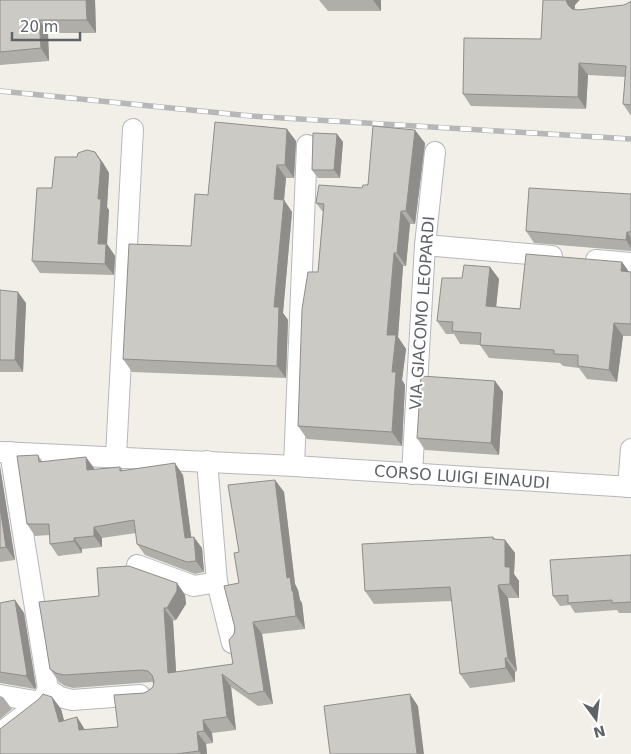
<svg xmlns="http://www.w3.org/2000/svg" width="631" height="754" font-family="'DejaVu Sans',sans-serif">
  <rect width="100%" height="100%" fill="#f1efe8"/>
  <g fill="none" stroke-linecap="round" stroke-linejoin="round">
    <!-- minor casing -->
    <g stroke="#b5b8bc" stroke-width="22">
      <g id="minor">
        <polyline points="425,245 552,256"/>
        <polyline points="596,260 631,263"/>
        <polyline points="0,452 294,466 631,487"/>
        <polyline points="116,456 133,129"/>
        <polyline points="207,461 217,582 232,643"/>
        <polyline points="294,466 307,145"/>
        <polyline points="412,474 425,245 435,152"/>
        <polyline points="628,487 631,449"/>
        <polyline points="137,565 194,586 217,582"/>
        <polyline points="48,689 60,697 72,700 140,695"/>
        <polyline points="0,695 41,702"/>
        <polyline points="0,733 41,702 48,689 10,452"/>
      </g>
    </g>
    <!-- minor -->
    <use href="#minor" stroke="#fff" stroke-width="20"/>
    <!-- rail casing -->
    <g stroke="#b6b7b8" stroke-width="5.5">
      <polyline id="rail" points="0,91 251,116 631,139"/>
    </g>
    <!-- rail -->
    <use href="#rail" stroke="#fff" stroke-width="4" stroke-dasharray="11" stroke-linecap="butt"/>
  </g>
  <!-- wall -->
  <g fill="#afaea9">
    <polygon points="0,0 95,0 96,33 48,33 49,61 0,65"/>
    <polygon points="319,0 381,0 381,11 328,11"/>
    <polygon points="543,0 580,0 575,5 575,9 578,10 624,5 630,2 631,1 631,116 623,104 625,77 588,75 586,109 471,106 463,94 541,39"/>
    <polygon points="337,134 343,142 340,178 318,178 312,170"/>
    <polygon points="296,141 294,178 286,178 284,200 292,212 283,313 288,320 286,378 132,372 123,359 191,246 208,195"/>
    <polygon points="425,143 415,224 410,224 406,266 403,266 398,337 406,349 402,380 405,385 402,446 307,439 298,426 318,272 323,212 316,203 362,188"/>
    <polygon points="95,152 103,163 109,173 107,207 109,210 107,244 115,256 114,275 40,273 32,261 77,157"/>
    <polygon points="631,194 631,251 534,243 526,231"/>
    <polygon points="622,262 629,272 631,272 631,336 623,336 617,382 587,379 579,368 563,366 560,363 489,358 480,345 460,344 454,334 446,334 437,321 462,278 490,267 499,279 496,307 520,309"/>
    <polygon points="0,290 26,303 23,372 0,372"/>
    <polygon points="495,381 503,392 499,455 425,450 417,438"/>
    <polygon points="38,455 42,461 94,468 94,470 120,467 123,470 183,475 191,537 202,548 204,572 195,574 145,555 137,544 136,533 102,538 102,547 82,549 82,553 58,556 50,544 50,535 35,536 27,524"/>
    <polygon points="0,466 15,560 0,562"/>
    <polygon points="275,480 284,492 295,584 298,590 300,600 302,603 305,629 262,634 273,704 258,706 231,687 236,730 212,733 213,743 206,744 207,754 0,754 52,697 61,709 64,721 77,717 85,730 118,727 144,693 148,691 153,687 154,683 151,682 73,688 65,686 59,682 50,669 99,596 177,583 185,595 186,604 176,620 173,621 176,672 233,664 234,634 239,583 239,552"/>
    <polygon points="493,537 495,539 505,540 515,553 514,574 519,581 519,598 508,598 517,671 515,672 515,682 470,688 460,674 452,601 374,604 365,591"/>
    <polygon points="631,555 631,613 619,613 617,610 575,613 570,605 560,606 553,596"/>
    <polygon points="15,600 24,613 36,687 35,689 0,683 0,603"/>
    <polygon points="0,696 3,697 12,709 0,719"/>
  </g>
  <!-- shaded-wall -->
  <g fill="#8f8d8a">
    <polygon points="86,0 95,0 96,33 87,20"/>
    <polygon points="373,0 381,0 381,11"/>
    <polygon points="566,0 579,0 575,5 574,12 568,5"/>
    <polygon points="39,20 48,33 49,61 41,48"/>
    <polygon points="579,63 588,75 586,109 578,97"/>
    <polygon points="287,129 296,141 294,178 285,165"/>
    <polygon points="415,130 425,143 415,224 406,211"/>
    <polygon points="337,134 343,142 340,178 334,170"/>
    <polygon points="95,152 103,163 109,173 107,207 109,210 107,244 115,256 114,275 105,264 98,244 98,199"/>
    <polygon points="277,165 286,178 284,200 292,212 283,313 288,320 286,378 277,366 274,307 274,199"/>
    <polygon points="401,211 410,224 406,266 397,253"/>
    <polygon points="627,232 631,238 631,248 626,240"/>
    <polygon points="394,253 403,266 398,337 406,349 402,380 405,385 402,446 392,432 387,335"/>
    <polygon points="622,262 631,275 621,271"/>
    <polygon points="490,267 499,279 495,318 486,306"/>
    <polygon points="18,292 26,303 23,372 15,360"/>
    <polygon points="614,323 623,336 617,382 609,370"/>
    <polygon points="495,381 503,392 499,455 491,443"/>
    <polygon points="86,457 94,468 95,482 87,470"/>
    <polygon points="175,463 183,475 193,550 185,538"/>
    <polygon points="0,466 0,467 15,560 6,547 0,507"/>
    <polygon points="275,480 284,492 295,584 298,590 300,600 302,603 305,629 296,616 292,591 287,578"/>
    <polygon points="94,527 102,538 102,547 94,536"/>
    <polygon points="194,537 202,548 204,572 196,561"/>
    <polygon points="74,538 82,549 82,553 74,541"/>
    <polygon points="505,540 515,553 514,574 519,581 519,598 510,584 505,567"/>
    <polygon points="177,583 185,595 186,604 176,620 167,608"/>
    <polygon points="498,585 508,598 517,671 508,658"/>
    <polygon points="15,600 24,613 36,687 35,689 26,676"/>
    <polygon points="164,608 173,621 177,686 168,673"/>
    <polygon points="253,622 262,634 273,704 264,691"/>
    <polygon points="505,658 515,672 515,682 506,668"/>
    <polygon points="222,674 231,687 236,730 227,717"/>
    <polygon points="410,694 418,706 424,754 417,754"/>
    <polygon points="52,697 61,709 68,735 59,722"/>
    <polygon points="77,717 85,730 79,730"/>
    <polygon points="203,720 212,733 213,743 204,731"/>
    <polygon points="197,732 206,744 207,754 201,754 199,751"/>
  </g>
  <!-- building -->
  <g fill="#cccac5" stroke="#8f8d8a">
    <polygon points="0,0 86,0 87,20 39,20 41,48 0,52"/>
    <polygon points="543,0 566,0 568,5 572,9 578,10 624,5 630,2 631,1 631,105 623,104 626,66 579,63 578,97 463,94 464,38 541,39"/>
    <polygon points="215,122 287,129 285,165 277,165 274,199 284,200 274,307 279,307 277,366 123,359 129,244 191,246 195,194 208,195"/>
    <polygon points="373,126 415,130 406,211 401,211 397,253 394,253 387,335 396,335 392,372 396,372 392,432 298,426 302,309 308,272 318,272 324,204 316,203 319,185 362,188 363,185 368,185"/>
    <polygon points="313,133 337,134 334,170 312,170"/>
    <polygon points="87,150 95,152 101,162 98,199 101,199 98,244 106,244 105,264 32,261 37,188 52,188 55,157 77,157 78,153"/>
    <polygon points="529,188 631,194 631,232 627,232 626,240 526,231"/>
    <polygon points="526,254 622,262 621,271 631,272 631,324 614,323 609,370 578,366 578,355 554,354 554,350 480,345 481,333 452,331 453,322 437,321 442,278 462,278 464,265 490,267 486,306 520,309"/>
    <polygon points="0,290 18,292 15,360 0,360"/>
    <polygon points="421,376 495,381 491,443 417,438"/>
    <polygon points="38,455 39,462 86,457 87,470 120,467 120,471 175,463 185,538 194,537 196,561 187,562 137,544 134,520 94,527 94,536 74,538 74,541 50,544 49,524 27,524 17,456"/>
    <polygon points="275,480 287,578 290,577 292,591 293,591 296,616 253,622 264,691 249,694 222,674 227,717 203,720 204,731 197,732 199,751 176,754 0,754 0,729 39,699 43,694 52,697 59,722 77,717 79,730 118,727 114,695 144,693 148,691 153,687 154,681 152,675 148,671 142,670 64,675 56,673 50,669 39,602 99,596 97,568 129,566 177,583 177,591 167,608 164,608 168,673 233,664 229,640 234,634 235,628 224,586 239,583 234,553 239,552 228,485"/>
    <polygon points="0,507 6,547 0,548"/>
    <polygon points="493,537 493,539 505,540 505,567 510,567 510,584 498,585 508,658 505,658 506,668 460,674 450,587 365,591 362,544"/>
    <polygon points="631,555 631,602 612,603 612,600 568,603 568,595 553,596 550,560"/>
    <polygon points="15,600 27,674 26,676 0,672 0,603"/>
    <polygon points="410,694 417,754 330,754 324,706"/>
  </g>
  <g text-anchor="middle" dominant-baseline="central" stroke-width="4" stroke-linejoin="round" paint-order="stroke">
    <!-- street labels -->
    <g font-size="16" fill="#5f6368" stroke="#fff">
      <text transform="translate(422 313) rotate(-86)">VIA GIACOMO LEOPARDI</text>
      <text transform="translate(462 477) rotate(4)">CORSO LUIGI EINAUDI</text>
    </g>
  </g>
  <!-- north arrow -->
  <g transform="translate(596 719) rotate(165)" stroke="#ffffff" stroke-width="4" paint-order="stroke">
  <path d="M0-4L9 19L0 12L-9 19Z" fill="#5f6368"/>
  <text y="-8" font-size="14" font-weight="bold" text-anchor="middle" fill="#5f6368">N</text>
  </g>
  <!-- scale -->
  <path d="M12 32v8h68v-8" fill="none" stroke="#5f6368" stroke-width="2.5"/>
  <text x="20" y="32" font-size="15" fill="#5f6368" stroke="#ffffff" stroke-width="4" paint-order="stroke">20 m</text>
</svg>
